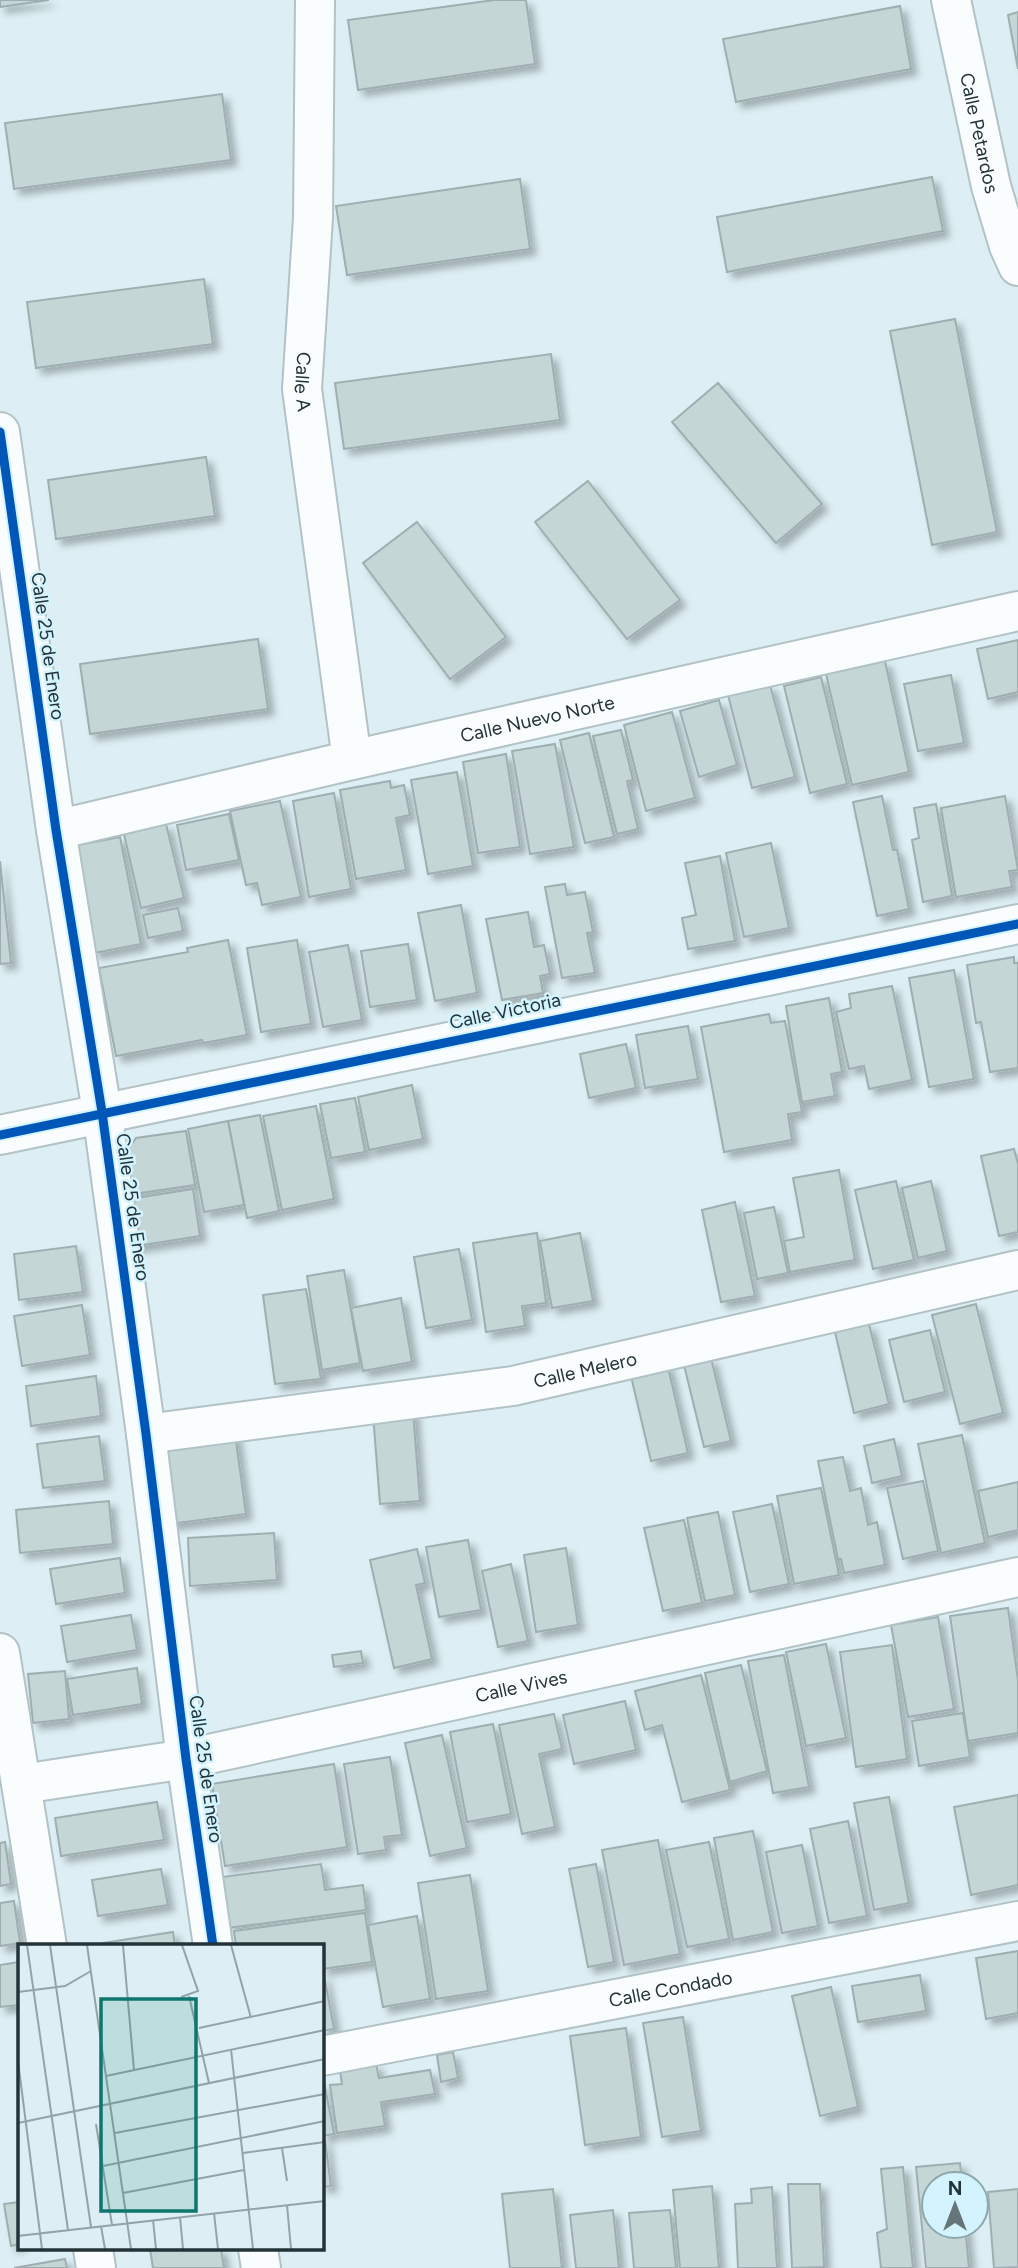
<svg xmlns="http://www.w3.org/2000/svg" width="1018" height="2268" font-family="Figtree,sans-serif">
  <defs>
    <filter id="shadow"><feDropShadow dx="6" dy="6" stdDeviation="3.5" flood-color="#0004"/></filter>
  </defs>
  <rect width="100%" height="100%" fill="#ddeff4"/>
  <!-- building -->
  <g fill="#c5d6d7" stroke="#9fafb1" stroke-width="2" filter="url(#shadow)">
    <polygon points="0,0 49,0 0,7"/>
    <polygon points="494,0 526,0 535,64 358,90 348,20"/>
    <polygon points="900,6 911,69 736,102 723,39"/>
    <polygon points="1018,12 1018,69 1008,15"/>
    <polygon points="222,94 231,160 14,189 5,123"/>
    <polygon points="932,177 943,231 727,272 717,217"/>
    <polygon points="520,179 530,249 347,275 336,206"/>
    <polygon points="204,279 213,344 36,368 27,302"/>
    <polygon points="955,319 997,532 932,545 890,331"/>
    <polygon points="551,354 560,420 344,449 335,383"/>
    <polygon points="718,383 822,504 776,543 672,422"/>
    <polygon points="206,457 215,516 56,539 48,480"/>
    <polygon points="588,481 680,600 627,639 535,522"/>
    <polygon points="417,522 506,637 450,679 363,563"/>
    <polygon points="258,639 268,709 90,734 80,664"/>
    <polygon points="1018,640 1018,692 988,699 977,649"/>
    <polygon points="885,661 909,772 852,785 826,674"/>
    <polygon points="951,675 964,743 918,751 904,684"/>
    <polygon points="821,677 847,784 810,793 784,686"/>
    <polygon points="770,685 795,777 752,788 728,695"/>
    <polygon points="719,700 737,765 699,777 680,711"/>
    <polygon points="672,712 695,798 646,811 624,725"/>
    <polygon points="621,730 633,780 627,781 638,829 617,834 593,736"/>
    <polygon points="589,733 614,837 585,843 560,740"/>
    <polygon points="555,744 574,847 530,854 512,751"/>
    <polygon points="506,754 520,847 478,853 463,762"/>
    <polygon points="457,772 473,866 428,874 411,780"/>
    <polygon points="390,781 391,788 404,785 410,815 396,818 406,870 356,879 340,790"/>
    <polygon points="334,793 351,889 309,897 293,801"/>
    <polygon points="882,796 893,850 897,850 909,909 877,916 853,802"/>
    <polygon points="1005,796 1018,870 1009,871 1012,887 956,897 941,808"/>
    <polygon points="280,801 301,897 262,905 257,883 246,885 230,811"/>
    <polygon points="936,804 952,896 923,902 912,840 919,838 914,808"/>
    <polygon points="229,814 239,860 186,870 177,825"/>
    <polygon points="166,824 184,898 141,908 124,834"/>
    <polygon points="120,837 141,944 94,953 73,846"/>
    <polygon points="771,843 789,928 744,937 726,853"/>
    <polygon points="720,856 735,941 688,949 682,918 696,915 685,863"/>
    <polygon points="0,861 11,963 0,964"/>
    <polygon points="565,884 567,895 585,892 593,932 587,933 595,973 562,978 545,887"/>
    <polygon points="461,905 477,993 435,1001 418,913"/>
    <polygon points="178,908 183,931 148,938 143,915"/>
    <polygon points="528,912 534,947 544,945 550,974 540,976 543,993 502,1000 486,919"/>
    <polygon points="228,940 247,1035 203,1043 202,1040 116,1056 99,968 188,952 187,948"/>
    <polygon points="297,940 311,1024 261,1032 247,948"/>
    <polygon points="408,944 417,1000 370,1007 361,951"/>
    <polygon points="348,945 362,1020 323,1027 309,952"/>
    <polygon points="1014,957 1014,963 1018,963 1018,1068 990,1072 981,1022 976,1023 967,965"/>
    <polygon points="954,970 974,1079 929,1087 909,978"/>
    <polygon points="892,986 912,1080 869,1089 864,1066 849,1069 836,1012 851,1008 849,994"/>
    <polygon points="829,998 842,1072 831,1074 835,1096 802,1102 786,1006"/>
    <polygon points="769,1014 771,1023 785,1021 802,1112 788,1114 792,1140 724,1152 701,1027"/>
    <polygon points="688,1026 698,1079 645,1088 636,1035"/>
    <polygon points="626,1044 636,1088 589,1098 580,1054"/>
    <polygon points="412,1085 423,1139 369,1150 358,1097"/>
    <polygon points="355,1098 365,1152 331,1158 320,1104"/>
    <polygon points="316,1106 334,1199 282,1210 263,1116"/>
    <polygon points="260,1115 279,1211 247,1218 228,1121"/>
    <polygon points="228,1121 244,1205 204,1212 188,1129"/>
    <polygon points="186,1131 195,1185 127,1195 122,1158 136,1138"/>
    <polygon points="1014,1149 1018,1164 1018,1232 999,1236 981,1156"/>
    <polygon points="839,1170 855,1260 790,1272 784,1241 804,1237 793,1178"/>
    <polygon points="896,1181 914,1260 873,1269 855,1190"/>
    <polygon points="931,1181 947,1251 918,1258 902,1188"/>
    <polygon points="193,1189 200,1236 131,1247 123,1200"/>
    <polygon points="735,1202 755,1296 721,1302 702,1210"/>
    <polygon points="774,1207 788,1273 757,1279 744,1213"/>
    <polygon points="537,1233 546,1303 522,1306 525,1326 486,1332 473,1243"/>
    <polygon points="580,1233 593,1301 552,1308 540,1241"/>
    <polygon points="76,1246 83,1292 19,1300 14,1254"/>
    <polygon points="459,1249 472,1320 426,1328 414,1257"/>
    <polygon points="344,1270 360,1363 322,1370 307,1276"/>
    <polygon points="306,1289 321,1379 275,1384 263,1295"/>
    <polygon points="401,1298 412,1362 363,1371 351,1308"/>
    <polygon points="976,1304 1003,1413 960,1424 932,1315"/>
    <polygon points="82,1305 90,1355 22,1366 14,1316"/>
    <polygon points="869,1324 889,1404 854,1413 835,1332"/>
    <polygon points="930,1330 945,1392 904,1402 889,1340"/>
    <polygon points="711,1358 731,1441 704,1447 684,1365"/>
    <polygon points="667,1363 688,1453 651,1461 630,1372"/>
    <polygon points="96,1376 101,1416 31,1426 26,1386"/>
    <polygon points="413,1411 420,1501 380,1504 373,1414"/>
    <polygon points="235,1434 246,1514 170,1524 159,1444"/>
    <polygon points="962,1435 985,1543 941,1553 918,1444"/>
    <polygon points="99,1436 105,1481 43,1488 37,1444"/>
    <polygon points="894,1439 902,1476 872,1483 864,1446"/>
    <polygon points="843,1457 850,1491 861,1488 868,1525 877,1522 885,1565 844,1573 841,1559 838,1559 818,1461"/>
    <polygon points="923,1481 938,1551 903,1559 887,1488"/>
    <polygon points="1018,1482 1018,1530 988,1537 978,1491"/>
    <polygon points="821,1488 839,1575 794,1584 777,1496"/>
    <polygon points="109,1501 113,1544 20,1553 16,1510"/>
    <polygon points="772,1504 789,1584 750,1592 733,1512"/>
    <polygon points="718,1512 735,1595 705,1601 687,1518"/>
    <polygon points="684,1520 702,1603 663,1611 644,1528"/>
    <polygon points="274,1533 277,1580 190,1586 188,1538"/>
    <polygon points="468,1540 481,1610 439,1617 426,1547"/>
    <polygon points="566,1548 578,1625 536,1632 524,1555"/>
    <polygon points="417,1549 425,1583 416,1585 432,1659 394,1668 370,1560"/>
    <polygon points="120,1558 125,1593 56,1604 50,1569"/>
    <polygon points="511,1564 528,1641 498,1647 482,1571"/>
    <polygon points="1008,1608 1018,1680 1018,1733 968,1741 950,1616"/>
    <polygon points="131,1615 137,1650 67,1662 61,1626"/>
    <polygon points="938,1617 954,1709 908,1717 891,1625"/>
    <polygon points="826,1644 846,1738 806,1746 786,1652"/>
    <polygon points="892,1645 907,1759 856,1767 840,1652"/>
    <polygon points="361,1651 363,1663 334,1667 332,1655"/>
    <polygon points="784,1655 809,1787 773,1793 748,1661"/>
    <polygon points="741,1665 767,1771 730,1782 705,1673"/>
    <polygon points="137,1668 142,1704 73,1715 67,1679"/>
    <polygon points="65,1671 69,1719 33,1723 28,1674"/>
    <polygon points="701,1675 730,1790 682,1802 662,1725 645,1730 635,1691"/>
    <polygon points="625,1701 636,1750 574,1764 563,1715"/>
    <polygon points="963,1713 970,1757 919,1766 912,1721"/>
    <polygon points="554,1714 562,1749 539,1754 555,1827 522,1834 499,1725"/>
    <polygon points="493,1724 511,1814 467,1822 450,1732"/>
    <polygon points="442,1735 467,1848 430,1856 405,1743"/>
    <polygon points="390,1757 402,1835 384,1837 386,1850 358,1854 344,1764"/>
    <polygon points="334,1764 347,1847 225,1866 212,1784"/>
    <polygon points="1018,1795 1018,1885 971,1895 954,1807"/>
    <polygon points="889,1797 909,1903 874,1910 854,1803"/>
    <polygon points="157,1802 164,1840 61,1856 55,1818"/>
    <polygon points="848,1821 867,1916 829,1923 810,1829"/>
    <polygon points="753,1831 773,1932 733,1940 714,1838"/>
    <polygon points="658,1840 680,1954 624,1965 602,1850"/>
    <polygon points="5,1842 11,1884 0,1886 0,1843"/>
    <polygon points="709,1842 729,1939 687,1947 666,1850"/>
    <polygon points="802,1845 818,1926 782,1933 766,1852"/>
    <polygon points="321,1864 325,1890 363,1885 366,1910 228,1928 222,1877"/>
    <polygon points="596,1864 614,1962 588,1967 569,1869"/>
    <polygon points="161,1869 168,1905 98,1916 92,1880"/>
    <polygon points="470,1875 488,1991 436,1999 418,1883"/>
    <polygon points="14,1901 20,1943 0,1946 0,1903"/>
    <polygon points="365,1913 372,1962 322,1969 322,1946 236,1946 234,1931"/>
    <polygon points="417,1916 430,1999 383,2007 368,1925"/>
    <polygon points="173,1932 175,1946 104,1946 103,1943"/>
    <polygon points="1018,1951 1018,2013 986,2019 976,1958"/>
    <polygon points="19,1962 19,2005 0,2007 0,1965"/>
    <polygon points="324,1975 334,2029 322,2031 322,1976"/>
    <polygon points="920,1975 926,2011 858,2022 852,1986"/>
    <polygon points="831,1987 858,2107 820,2116 792,1996"/>
    <polygon points="683,2017 701,2131 662,2137 643,2023"/>
    <polygon points="626,2028 641,2137 585,2145 570,2036"/>
    <polygon points="453,2052 458,2078 441,2082 437,2055"/>
    <polygon points="376,2064 379,2078 430,2070 435,2094 381,2102 385,2126 337,2133 330,2085 342,2084 340,2070"/>
    <polygon points="324,2082 334,2134 322,2136 322,2083"/>
    <polygon points="325,2140 331,2186 322,2187 322,2141"/>
    <polygon points="960,2163 962,2184 934,2184 934,2226 965,2226 969,2268 926,2268 916,2167"/>
    <polygon points="903,2167 913,2268 881,2268 877,2233 887,2229 881,2169"/>
    <polygon points="788,2184 820,2184 824,2267 792,2268"/>
    <polygon points="712,2186 719,2268 680,2268 673,2190"/>
    <polygon points="772,2187 777,2268 738,2268 735,2204 752,2203 751,2189"/>
    <polygon points="553,2189 562,2268 510,2268 502,2194"/>
    <polygon points="1018,2189 1018,2267 994,2268 988,2192"/>
    <polygon points="19,2202 19,2244 11,2246 4,2204"/>
    <polygon points="613,2210 619,2268 576,2268 570,2215"/>
    <polygon points="670,2210 676,2268 634,2268 629,2213"/>
    <polygon points="150,2249 221,2249 224,2268 153,2268"/>
    <polygon points="65,2259 67,2268 14,2268"/>
  </g>
  <g fill="none" stroke-linecap="round" stroke-linejoin="round">
    <!-- minor casing -->
    <g stroke="#b2c2c6" stroke-width="42">
      <g id="minor">
        <path id="s1" d="M315 0 313 218 302 389 352 760"/>
        <path id="s2" d="M951 0 991 186 1009 246 1018 266"/>
        <polyline points="0,432 56,830 102,1112 146,1434 186,1759 213,1946"/>
        <path id="s3" d="M56 830 352 760 1018 611"/>
        <polyline points="0,1135 1018,924"/>
        <path id="s4" d="M146 1434 513 1386 1018 1270"/>
        <polyline points="0,1653 47,1946"/>
        <path id="s5" d="M22 1784 186 1759 1018 1577"/>
        <path id="s6" d="M322 2056 1018 1921"/>
        <polyline points="93,2249 96,2268"/>
        <polyline points="258,2249 261,2268"/>
      </g>
    </g>
    <!-- minor -->
    <use href="#minor" stroke="#fafdfd" stroke-width="38"/>
    <!-- cycleway casing -->
    <g stroke="#d3f4fe" stroke-width="13">
      <g id="cycleway">
        <polyline points="0,432 56,830 102,1112 146,1434 186,1759 213,1946"/>
        <polyline points="0,1135 1018,924"/>
      </g>
    </g>
    <!-- cycleway -->
    <use href="#cycleway" stroke="#0057b8" stroke-width="9"/>
  </g>
  <g text-anchor="middle" dominant-baseline="central" stroke-width="5" stroke-linejoin="round" paint-order="stroke">
    <!-- street labels -->
    <g font-size="19" fill="#243338" stroke="#d3f4fe">
      <text stroke="none"><textPath href="#s2" startOffset="136">Calle Petardos</textPath></text>
      <text stroke="none"><textPath href="#s1" startOffset="382">Calle A</textPath></text>
      <text transform="translate(48 646) rotate(82)">Calle 25 de Enero</text>
      <text stroke="none"><textPath href="#s3" startOffset="494">Calle Nuevo Norte</textPath></text>
      <text transform="translate(505 1011) rotate(-12)">Calle Victoria</text>
      <text transform="translate(133 1207) rotate(82)">Calle 25 de Enero</text>
      <text stroke="none"><textPath href="#s4" startOffset="444">Calle Melero</textPath></text>
      <text stroke="none"><textPath href="#s5" startOffset="509">Calle Vives</textPath></text>
      <text transform="translate(206 1769) rotate(82)">Calle 25 de Enero</text>
      <text stroke="none"><textPath href="#s6" startOffset="355">Calle Condado</textPath></text>
    </g>
  </g>
  <!-- overview -->
  <g transform="translate(18 1944)">
    <rect width="306" height="306" fill="#ddeff4"/>
    <path fill="none" stroke="#93a4a9" stroke-width="2" d="M9 1 50 286M32 1 73 283M69 1 113 305M105 1 116 126M213 1 233 74M0 48 47 42 73 27M171 52 191 139M163 53 180 47 164 1M181 84 307 57M213 105 235 305M0 117 24 305M88 132 307 86M0 179 307 115M78 180 94 281M97 189 307 150M264 204 269 237M225 209 307 198M85 222 307 177M105 249 226 226M269 261 273 305M196 269 200 305M162 273 165 305M135 276 138 305M83 282 87 305M0 305V292L307 257"/>
    <path fill="#0f766e" fill-opacity="0.15" stroke="#0f766e" stroke-width="3.5" d="M83 55H178V267H83Z"/>
    <rect width="306" height="306" fill="none" stroke="#243338" stroke-width="3.5"/>
  </g>
  <!-- north arrow -->
  <g transform="translate(955 2205)"><circle r="33" fill="#d3f4fe" stroke="#8da7af" stroke-width="2"/>
  <path d="M0-5L12 26L0 18L-12 26Z" fill="#65757a"/>
  <text y="-10" font-size="19" font-weight="bold" text-anchor="middle" fill="#243338">N</text>
  </g>
</svg>
